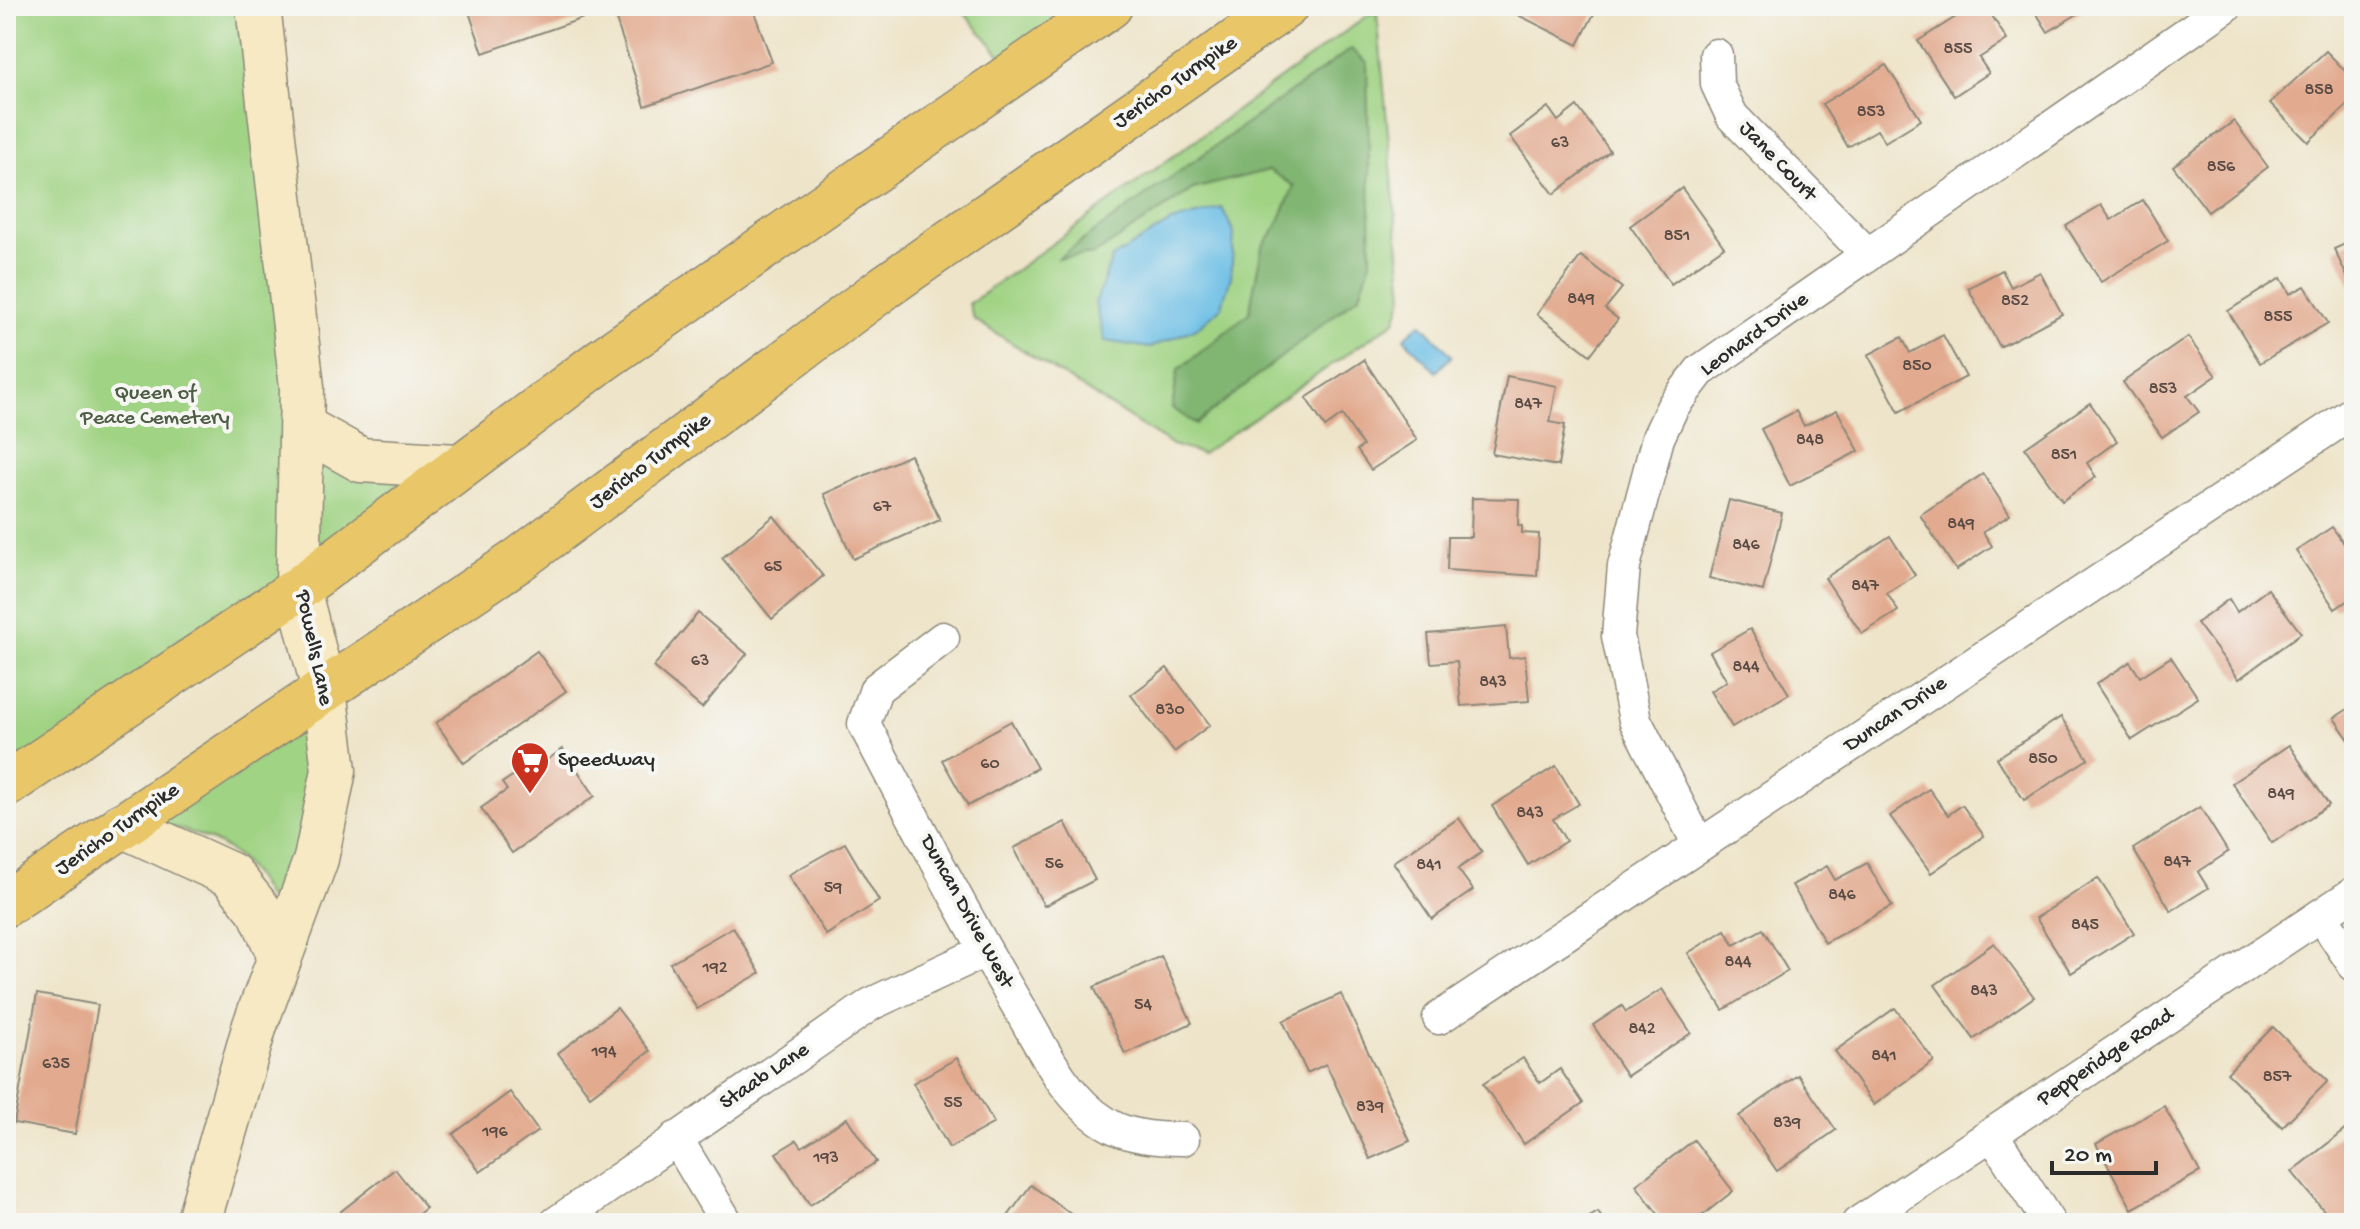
<svg xmlns="http://www.w3.org/2000/svg" width="2360" height="1229" font-family="'Gochi Hand',sans-serif">
  <rect width="100%" height="100%" fill="#f6f6f2"/>
  <filter id="ink" filterUnits="userSpaceOnUse"><feTurbulence type="fractalNoise" baseFrequency=".0125" numOctaves="2"/><feDisplacementMap in="SourceGraphic" scale="16" xChannelSelector="R" yChannelSelector="G"/><feConvolveMatrix kernelMatrix="1 2 1 2 8 2 1 2 1" color-interpolation-filters="sRGB"/></filter>
  <filter id="wash" filterUnits="userSpaceOnUse"><feTurbulence type="fractalNoise" baseFrequency=".006" numOctaves="4" result="noise"/><feDisplacementMap in="SourceGraphic" scale="32" xChannelSelector="R" yChannelSelector="G"/><feGaussianBlur stdDeviation="1.8" result="paint"/><feColorMatrix in="noise" values="0 0 0 0 0 0 0 0 0 0 0 0 0 0 0 0 0 1.4 0 .05"/><feComposite in="paint" operator="in"/></filter>
  <g filter="url(#wash)">
    <rect width="100%" height="100%" fill="#eee4c9"/>
    <!-- green -->
    <g fill="#a0d384" stroke="#667f58" stroke-width="2">
      <polygon points="6,6 258,6 298,589 6,785"/>
      <polygon points="958,6 1110,6 1016,73"/>
      <polygon points="1371,13 1377,13 1403,296 1395,321 1202,454 1172,445 974,319 969,304"/>
      <polygon points="312,440 443,470 306,573"/>
      <path d="M316 716 321 773 279 922C248 853 229 842 158 823Z"/>
    </g>
    <!-- forest -->
    <polygon fill="#80b572" stroke="#56704e" stroke-width="2" points="1351,49 1367,62 1371,261 1360,295 1196,424 1172,408 1178,370 1249,313 1262,247 1276,228 1294,186 1269,170 1193,189 1095,254 1058,258"/>
    <!-- water -->
    <g fill="#69bde5" stroke="#4a7488" stroke-width="2">
      <polygon points="1222,208 1234,233 1231,277 1221,308 1197,328 1150,348 1105,341 1095,304 1112,258 1171,222"/>
      <polygon points="1421,323 1452,356 1436,372 1404,338"/>
    </g>
    <g id="blocks">
      <!-- building -->
      <g fill="#e2aa8f">
        <polygon points="467,6 752,6 772,62 645,106 612,8 483,53"/>
        <polygon points="1520,6 1598,6 1578,45 1516,14"/>
        <polygon points="1973,6 1986,6 2007,40 1979,58 1989,73 1954,96 1918,41"/>
        <polygon points="2032,6 2082,6 2084,10 2048,32"/>
        <polygon points="2326,51 2354,80 2354,99 2308,142 2270,103"/>
        <polygon points="1886,65 1921,120 1885,142 1877,130 1848,147 1822,104"/>
        <polygon points="1577,106 1610,151 1554,194 1510,136 1548,107 1558,121"/>
        <polygon points="2234,121 2268,167 2208,212 2173,166"/>
        <polygon points="1682,188 1724,247 1671,284 1630,226"/>
        <polygon points="2143,200 2168,241 2101,282 2066,226 2101,205 2111,220"/>
        <polygon points="2354,240 2354,291 2334,249"/>
        <polygon points="1581,256 1622,288 1605,309 1618,319 1590,355 1537,314"/>
        <polygon points="2002,270 2011,287 2040,272 2062,314 2000,347 1968,288"/>
        <polygon points="2281,278 2290,294 2305,286 2328,323 2260,363 2228,311"/>
        <polygon points="1943,335 1966,377 1899,412 1868,355 1902,337 1910,353"/>
        <polygon points="2188,337 2216,376 2187,396 2199,412 2162,437 2123,382"/>
        <polygon points="1364,360 1417,440 1371,470 1357,450 1363,446 1342,415 1325,427 1306,398"/>
        <polygon points="1507,376 1557,386 1550,422 1565,425 1558,466 1492,454"/>
        <polygon points="2090,403 2117,441 2087,463 2096,477 2062,501 2025,448"/>
        <polygon points="1837,410 1859,451 1790,486 1761,429 1796,411 1804,426"/>
        <polygon points="910,455 940,520 853,559 824,494"/>
        <polygon points="1983,474 2010,515 1983,532 1992,546 1956,570 1920,515"/>
        <polygon points="1472,498 1519,499 1518,525 1522,526 1522,533 1539,534 1537,576 1447,570 1448,537 1471,537"/>
        <polygon points="1729,500 1782,513 1763,591 1709,578"/>
        <polygon points="774,516 823,576 772,619 722,558"/>
        <polygon points="2332,527 2345,545 2354,539 2354,596 2335,609 2296,551"/>
        <polygon points="1890,536 1915,575 1887,593 1898,611 1862,634 1825,578"/>
        <polygon points="2268,589 2301,633 2239,679 2197,623 2229,599 2237,612"/>
        <polygon points="698,613 747,654 702,708 653,667"/>
        <polygon points="1506,627 1509,658 1525,656 1529,701 1461,706 1457,661 1431,663 1428,634"/>
        <polygon points="1750,629 1789,694 1732,727 1710,691 1727,681 1710,652"/>
        <polygon points="537,651 566,691 464,763 436,723"/>
        <polygon points="2171,657 2198,698 2132,740 2096,684 2130,662 2140,677"/>
        <polygon points="1167,668 1210,725 1174,752 1131,695"/>
        <polygon points="2354,705 2354,747 2334,718"/>
        <polygon points="2061,717 2088,759 2024,800 1997,758"/>
        <polygon points="1011,721 1037,768 968,806 942,760"/>
        <polygon points="2289,745 2329,805 2272,843 2232,783"/>
        <polygon points="563,749 595,796 512,853 481,808 507,790 502,783 530,764 534,769"/>
        <polygon points="1556,766 1579,804 1553,819 1566,841 1528,865 1492,806"/>
        <polygon points="1929,789 1948,815 1962,805 1984,836 1931,873 1890,816"/>
        <polygon points="2200,807 2228,852 2198,872 2208,888 2171,911 2133,849"/>
        <polygon points="1459,818 1482,852 1458,869 1473,890 1432,919 1393,862"/>
        <polygon points="1065,822 1095,880 1044,906 1014,848"/>
        <polygon points="845,843 879,901 826,935 788,875"/>
        <polygon points="1867,863 1892,906 1825,943 1792,885 1827,866 1835,880"/>
        <polygon points="2098,878 2134,933 2071,973 2036,918"/>
        <polygon points="733,927 760,973 697,1009 670,963"/>
        <polygon points="1763,929 1788,971 1723,1010 1688,953 1725,930 1734,945"/>
        <polygon points="1994,943 2034,997 1974,1039 1935,985"/>
        <polygon points="1161,956 1192,1023 1125,1054 1094,987"/>
        <polygon points="1662,989 1691,1033 1627,1076 1593,1025 1622,1006 1626,1012"/>
        <polygon points="37,994 98,1005 75,1134 14,1123"/>
        <polygon points="1341,994 1410,1141 1370,1159 1326,1064 1307,1073 1283,1021"/>
        <polygon points="617,1008 650,1051 590,1096 558,1053"/>
        <polygon points="1895,1008 1934,1061 1874,1105 1835,1051"/>
        <polygon points="2273,1027 2328,1081 2282,1127 2227,1073"/>
        <polygon points="957,1058 994,1123 949,1148 913,1083"/>
        <polygon points="1523,1058 1540,1083 1560,1069 1583,1103 1524,1144 1483,1084"/>
        <polygon points="1798,1075 1836,1130 1777,1171 1739,1116"/>
        <polygon points="510,1092 538,1131 480,1172 453,1134"/>
        <polygon points="2164,1106 2200,1172 2132,1209 2096,1144"/>
        <polygon points="847,1118 876,1162 810,1205 776,1153 797,1140 802,1147"/>
        <polygon points="2346,1129 2354,1139 2354,1222 2334,1223 2292,1172"/>
        <polygon points="1694,1140 1733,1191 1693,1223 1665,1223 1636,1185"/>
        <polygon points="395,1169 426,1208 407,1223 348,1223 340,1212"/>
        <polygon points="1031,1185 1083,1223 1003,1223"/>
        <polygon points="1598,1212 1605,1223 1579,1223"/>
      </g>
    </g>
  </g>
  <g filter="url(#ink)">
    <use href="#blocks" fill-opacity="0" stroke="#8c887a" stroke-width="2"/>
    <g fill="none" stroke-linecap="round" stroke-linejoin="round">
      <!-- street casing -->
      <g stroke="#8c887a" stroke-width="35">
        <g id="street">
          <polyline points="1716,55 1717,84 1732,116 1868,255"/>
          <path d="M943 638 876 689 864 724C914 819 964 915 1019 1008 1042 1047 1065 1098 1106 1123 1127 1137 1158 1139 1183 1139"/>
          <polyline points="1699,845 1635,720 1618,636 1624,566 1658,438 1673,406 1700,371 2226,6"/>
          <polyline points="2321,915 2354,965"/>
          <polyline points="1439,1018 2354,412"/>
          <polyline points="1992,1134 2049,1223"/>
          <polyline points="676,1138 727,1223"/>
          <polyline points="556,1223 871,1004 985,951"/>
          <polyline points="1858,1223 2354,893"/>
        </g>
      </g>
      <!-- secondary casing -->
      <g stroke="#8c887a" stroke-width="47">
        <g id="secondary">
          <polyline points="304,428 361,460 457,466"/>
          <polyline points="122,825 231,875 260,911 280,956"/>
          <polyline points="198,1223 255,1025 316,859 334,770 324,690 298,589 302,387 258,6"/>
        </g>
      </g>
      <!-- primary casing -->
      <g stroke="#8c887a" stroke-width="47">
        <g id="primary">
          <polyline points="6,785 298,589 602,360 1110,6"/>
          <polyline points="6,904 517,561 885,287 1286,6"/>
        </g>
      </g>
      <!-- street -->
      <use href="#street" stroke="#fff" stroke-width="32"/>
      <!-- secondary -->
      <use href="#secondary" stroke="#f6e9c3" stroke-width="44"/>
      <!-- primary -->
      <use href="#primary" stroke="#e9c769" stroke-width="44"/>
    </g>
  </g>
  <!-- icons -->
  <defs>
    <g id="supermarket-pin" transform="scale(2)"><path d="M0 17L-7.5 6A9.5 9.5 0 1 1 7.5 6Z" fill="#c8321e" stroke="#f6f6f2"/><path d="M-6-5.5h2.5l.6 2H6L4.5 2H-2.5L-4.4-4H-6ZM-1.5 3.2a1.3 1.3 0 1 0 .1 0ZM3 3.2a1.3 1.3 0 1 0 .1 0Z" fill="#fff"/></g>
  </defs>
  <g fill-rule="evenodd">
    <use href="#supermarket-pin" x="530" y="761"/>
  </g>
  <g text-anchor="middle" dominant-baseline="central" stroke-width="8" stroke-linejoin="round" paint-order="stroke">
    <!-- number labels -->
    <g font-size="18" fill="#594b44">
      <text x="1958" y="49">855</text>
      <text x="2319" y="90">858</text>
      <text x="1871" y="112">853</text>
      <text x="1560" y="143">63</text>
      <text x="2221" y="167">856</text>
      <text x="1677" y="236">851</text>
      <text x="1581" y="299">849</text>
      <text x="2015" y="301">852</text>
      <text x="2278" y="317">855</text>
      <text x="1917" y="366">850</text>
      <text x="2163" y="389">853</text>
      <text x="1528" y="404">847</text>
      <text x="1810" y="440">848</text>
      <text x="2064" y="455">851</text>
      <text x="882" y="507">67</text>
      <text x="1961" y="524">849</text>
      <text x="1746" y="545">846</text>
      <text x="773" y="567">65</text>
      <text x="1865" y="586">847</text>
      <text x="700" y="661">63</text>
      <text x="1746" y="667">844</text>
      <text x="1493" y="682">843</text>
      <text x="1170" y="710">830</text>
      <text x="2043" y="759">850</text>
      <text x="990" y="764">60</text>
      <text x="2281" y="794">849</text>
      <text x="1530" y="813">843</text>
      <text x="2177" y="862">847</text>
      <text x="1054" y="864">56</text>
      <text x="1429" y="865">841</text>
      <text x="833" y="888">59</text>
      <text x="1842" y="895">846</text>
      <text x="2085" y="925">845</text>
      <text x="1738" y="962">844</text>
      <text x="715" y="968">192</text>
      <text x="1984" y="991">843</text>
      <text x="1143" y="1005">54</text>
      <text x="1642" y="1029">842</text>
      <text x="604" y="1052">194</text>
      <text x="1884" y="1056">841</text>
      <text x="56" y="1064">635</text>
      <text x="2277" y="1077">857</text>
      <text x="953" y="1103">55</text>
      <text x="1370" y="1107">839</text>
      <text x="1787" y="1123">839</text>
      <text x="495" y="1132">196</text>
      <text x="826" y="1158">193</text>
    </g>
    <!-- street labels -->
    <g font-size="22" fill="#2b2b2b" stroke="#f6f6f2">
      <text transform="translate(1176 83) rotate(-35)">Jericho Turnpike</text>
      <text transform="translate(1777 162) rotate(46)">Jane Court</text>
      <text transform="translate(1755 335) rotate(-36)">Leonard Drive</text>
      <text transform="translate(651 462) rotate(-37)">Jericho Turnpike</text>
      <text transform="translate(313 648) rotate(78)">Powells Lane</text>
      <text transform="translate(1896 715) rotate(-34)">Duncan Drive</text>
      <text transform="translate(118 830) rotate(-35)">Jericho Turnpike</text>
      <text transform="translate(966 912) rotate(61)">Duncan Drive West</text>
      <text transform="translate(2106 1058) rotate(-34)">Pepperidge Road</text>
      <text transform="translate(765 1077) rotate(-34)">Staab Lane</text>
    </g>
    <!-- park labels -->
    <g font-size="22" fill="#4e5d46" stroke="#f6f6f2">
      <text x="155" y="394">Queen of<tspan x="155" dy="25">Peace Cemetery</tspan></text>
    </g>
    <!-- poi labels -->
    <g font-size="22" fill="#2b2b2b" stroke="#f6f6f2" text-anchor="start">
      <text x="558" y="761">Speedway</text>
    </g>
  </g>
  <!-- margin -->
  <rect width="2360" height="1229" fill="none" stroke="#f6f6f2" stroke-width="32"/>
  <!-- scale -->
  <path d="M2052 1161v12h104v-12" fill="none" stroke="#2b2b2b" stroke-width="4"/>
  <text x="2064" y="1161" font-size="24" fill="#2b2b2b" stroke="#f6f6f2" stroke-width="6" paint-order="stroke">20 m</text>
</svg>
